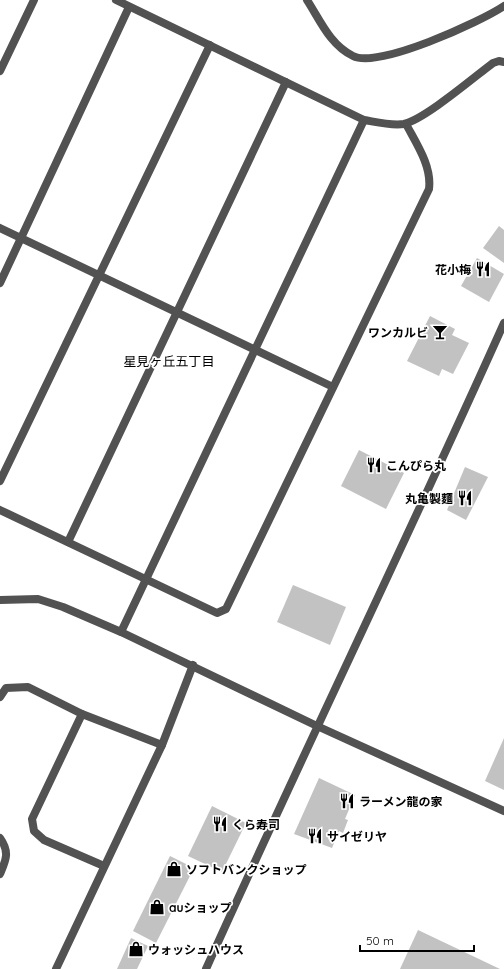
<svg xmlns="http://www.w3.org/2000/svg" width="504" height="969" font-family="Quicksand,'Noto Sans JP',sans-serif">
  <rect width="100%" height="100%" fill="#fff"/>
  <!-- building -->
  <g fill="#c2c2c2">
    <polygon points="499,226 504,230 504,263 483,248"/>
    <polygon points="477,258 504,274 489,302 461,286"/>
    <polygon points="430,316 455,329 452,335 469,343 453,374 442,369 439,376 407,361"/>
    <polygon points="359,450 404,473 386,509 341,486"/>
    <polygon points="465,467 488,477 466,520 447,510"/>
    <polygon points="293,585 346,607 330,645 277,622"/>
    <polygon points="504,738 504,790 485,781"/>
    <polygon points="319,778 355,795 345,819 348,820 343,833 339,831 332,848 294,834"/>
    <polygon points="212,806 246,823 222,872 188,856"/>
    <polygon points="170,856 194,868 156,943 133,931"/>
    <polygon points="418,930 500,969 400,969"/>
    <polygon points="131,938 148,946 137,969 117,969"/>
  </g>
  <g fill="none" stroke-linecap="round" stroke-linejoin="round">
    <!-- minor -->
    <g stroke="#525252" stroke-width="8">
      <path d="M116 0 364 120C376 122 391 126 404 124 425 119 473 78 493 63L499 61 504 62"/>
      <path d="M307 0C320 20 330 45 353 56 378 69 480 22 504 6"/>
      <polyline points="0,71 34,0"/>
      <polyline points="0,228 333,387"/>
      <polyline points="0,283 129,7"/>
      <polyline points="0,481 210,45"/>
      <path d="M0 510 217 613 226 609 429 189C432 166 416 143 406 124"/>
      <polyline points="68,542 286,82"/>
      <polyline points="0,600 38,599 63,607 121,632 317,726 504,811"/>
      <polyline points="121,632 364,120"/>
      <polyline points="0,697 6,688 28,687 82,714 162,745"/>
      <polyline points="82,714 32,819 34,831 44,840 104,866"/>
      <path d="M0 838C10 852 6 860 0 874"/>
      <polyline points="56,969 162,745 193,665"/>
    </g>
    <!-- tertiary -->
    <path stroke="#525252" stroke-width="8" d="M206 969C303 753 407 540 504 323"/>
  </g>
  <!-- icons -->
  <defs>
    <g id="restaurant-bare" transform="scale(1.2)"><path d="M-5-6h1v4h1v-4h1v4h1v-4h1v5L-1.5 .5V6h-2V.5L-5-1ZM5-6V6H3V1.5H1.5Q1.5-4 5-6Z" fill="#000" stroke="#fff" stroke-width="2.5" paint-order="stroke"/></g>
    <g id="bar-bare" transform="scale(1.2)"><path d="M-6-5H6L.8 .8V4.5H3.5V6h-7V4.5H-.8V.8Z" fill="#000" stroke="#fff" stroke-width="2.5" paint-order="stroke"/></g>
    <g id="shop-bare" transform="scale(1.2)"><path d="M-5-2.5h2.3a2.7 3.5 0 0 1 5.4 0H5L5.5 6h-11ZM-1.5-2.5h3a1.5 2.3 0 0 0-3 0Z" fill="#000" stroke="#fff" stroke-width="2.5" paint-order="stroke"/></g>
  </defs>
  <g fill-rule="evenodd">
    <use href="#restaurant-bare" x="483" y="269"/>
    <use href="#bar-bare" x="440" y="332"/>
    <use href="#restaurant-bare" x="374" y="465"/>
    <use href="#restaurant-bare" x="465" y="498"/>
    <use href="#restaurant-bare" x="347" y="801"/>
    <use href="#restaurant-bare" x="220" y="824"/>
    <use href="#restaurant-bare" x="315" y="836"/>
    <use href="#shop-bare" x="174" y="869"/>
    <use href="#shop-bare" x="157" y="907"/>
    <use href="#shop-bare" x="136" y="949"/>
  </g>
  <g text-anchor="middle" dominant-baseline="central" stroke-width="3.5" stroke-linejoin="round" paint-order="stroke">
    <!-- poi labels -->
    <g font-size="12" font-weight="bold" fill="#000" stroke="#fff" text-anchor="start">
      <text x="471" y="269" text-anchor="end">花小梅</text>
      <text x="428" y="332" text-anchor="end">ワンカルビ</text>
      <text x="386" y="465">こんぴら丸</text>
      <text x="453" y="498" text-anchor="end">丸亀製麵</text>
      <text x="359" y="801">ラーメン龍の家</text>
      <text x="232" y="824">くら寿司</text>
      <text x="327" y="836">サイゼリヤ</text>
      <text x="186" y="869">ソフトバンクショップ</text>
      <text x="169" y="907">auショップ</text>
      <text x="148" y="949">ウォッシュハウス</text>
    </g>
    <!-- neighbourhood labels -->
    <g font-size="13" fill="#000" stroke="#fff">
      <text x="169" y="361">星見ヶ丘五丁目</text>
    </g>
  </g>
  <!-- scale -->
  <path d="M360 945v6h114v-6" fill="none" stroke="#000000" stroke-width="2"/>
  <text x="366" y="945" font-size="12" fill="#000000" stroke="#ffffff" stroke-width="3" paint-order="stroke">50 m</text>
</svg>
